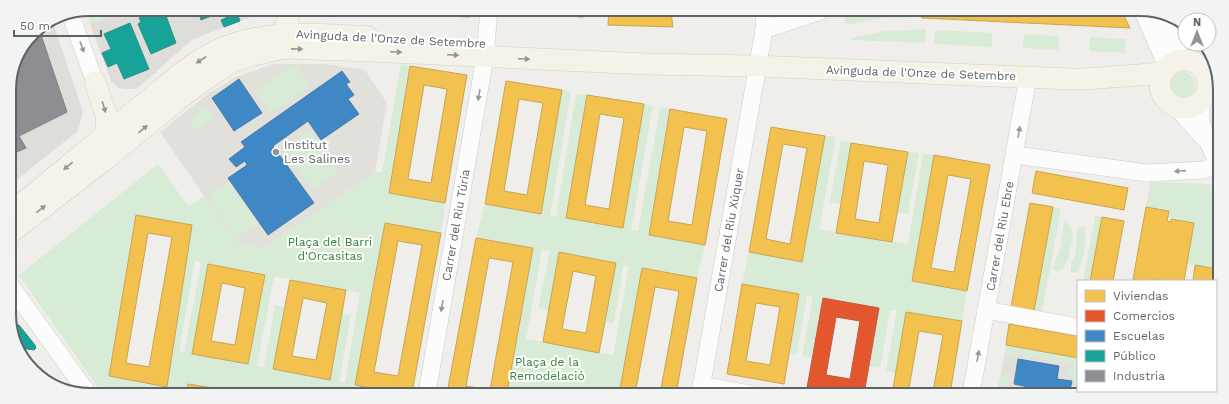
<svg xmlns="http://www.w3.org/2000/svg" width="1229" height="404" font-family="'Work Sans',sans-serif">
  <rect width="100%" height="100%" fill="#efeeea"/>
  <!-- industrial -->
  <g fill="#dfddda">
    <polygon points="131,9 260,9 256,15 194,39 187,44 140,86 135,89 126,89 119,88 111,81 90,24"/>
    <polygon points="52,20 83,112 78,131 10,185 9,85 17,55 33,33"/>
  </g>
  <!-- education -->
  <g fill="#e2e0da">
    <polygon points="274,64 324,64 365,70 387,103 375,172 266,247 258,248 236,242 160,132 209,93 236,77"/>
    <polygon points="1005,352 1078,365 1078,391 1093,391 1093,395 997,394"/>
  </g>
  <!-- green -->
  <g fill="#d8ebd6" fill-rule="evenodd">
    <polygon points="90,9 131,9 90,24 86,10"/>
    <polygon points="860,11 911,11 913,17 882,18 847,25 844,16"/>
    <polygon points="926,29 925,43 852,40 851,38 886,31"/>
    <polygon points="935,30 992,33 992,47 934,44"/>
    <polygon points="1024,34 1059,36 1058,50 1023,48"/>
    <polygon points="1090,37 1126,39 1125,53 1089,51"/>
    <polygon points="295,64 310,87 270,114 255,90"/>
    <path d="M401 64 410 66 389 193 445 203 441 233 385 223 355 385 396 393H240L188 384 186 392H101L19 275 158 164 188 206 195 203 204 196 236 242 258 248 266 247 375 172H382ZM136 215 192 225 167 387 109 376ZM195 261 201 263 184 353 179 351ZM209 264 265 275 248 364 192 354ZM274 276 360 293 345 383 339 381 351 316 342 314 329 380 274 369 285 307 275 305 264 367 257 366Z"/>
    <circle cx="1182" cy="85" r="13"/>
    <path d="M562 90 571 92 550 216 556 217 576 94 587 95 566 218 622 228 644 104 653 106 631 230 638 231 660 108 670 109 649 235 705 245 697 278 642 268 619 394 507 393 533 248 476 238 485 204 541 214ZM542 249 550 251 538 308 549 310 560 252 615 263 605 322 614 323 624 264 629 267 613 355 526 339Z"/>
    <polygon points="207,107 214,117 197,131 189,121 200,111"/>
    <polygon points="309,131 338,173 312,190 283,148"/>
    <polygon points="825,136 836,137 819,229 908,244 923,154 934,155 912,281 967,291 962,321 906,312 895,373 886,370 897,310 890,310 880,368 869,366 879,308 823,298 813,358 802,356 813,297 807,295 797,354 789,353 799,294 742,284 749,252 802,262"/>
    <polygon points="841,140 851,143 841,204 830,202"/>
    <polygon points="908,152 919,153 908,214 897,212"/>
    <polygon points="229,182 258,223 236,238 208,197"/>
    <polygon points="1151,182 1208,184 1214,186 1218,191 1217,269 1187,264 1194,223 1168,217 1169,211 1146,207"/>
    <polygon points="1053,207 1061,209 1042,312 1034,311"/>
    <polygon points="1095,216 1102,217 1090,281 1083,281"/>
    <polygon points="1064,222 1070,225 1073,237 1069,256 1064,268 1057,272 1053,268 1061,246"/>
    <path d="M1077 227H1085C1086 243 1084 258 1078 273L1071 272V263L1075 256 1077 240Z"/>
    <polygon points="1006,345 1078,358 1078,391 1087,391 1087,395 1074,395 1077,379 1066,372 1077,365 1005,352"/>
    <polygon points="1006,372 1009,381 1007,394 997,394 1001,378"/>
  </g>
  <!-- homes -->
  <g fill="#f2c14e" stroke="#c6a556" fill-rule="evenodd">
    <polygon points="358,10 469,10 469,17 358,12"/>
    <polygon points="609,10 659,11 660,16 671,13 673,27 608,25"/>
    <polygon points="920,11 1122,12 1130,28 922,18"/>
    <path d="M410 66 467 75 445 203 389 193ZM424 85 447 89 431 183 408 179Z"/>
    <path d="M506 81 562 90 541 214 485 204ZM519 99 543 103 527 195 504 191Z"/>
    <path d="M587 95 644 104 623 228 566 218ZM600 114 624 118 609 209 585 205Z"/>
    <path d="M670 109 727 119 705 245 649 235ZM684 127 707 131 692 225 668 221Z"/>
    <path d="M771 127 825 136 802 262 749 252ZM783 144 807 148 790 244 766 239Z"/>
    <path d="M851 143 908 152 892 242 836 233ZM864 161 888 165 879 223 855 219Z"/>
    <path d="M934 155 990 165 967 291 912 281ZM948 175 971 179 954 272 931 268Z"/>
    <polygon points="1036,171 1128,188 1124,210 1032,193"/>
    <polygon points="1030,203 1053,207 1034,311 1011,307"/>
    <polygon points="1146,207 1169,211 1167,221 1171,222 1171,219 1194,223 1184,281 1153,280 1153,281 1142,281 1133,279"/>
    <path d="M136 215 192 225 167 387 109 376ZM148 233 172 237 149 367 126 363Z"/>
    <polygon points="1102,217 1124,221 1113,281 1090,281"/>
    <path d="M385 223 441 233 412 393H396L355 385ZM398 241 422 245 398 376 374 372Z"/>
    <path d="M476 238 533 248 507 393H447ZM489 258 513 262 490 390 466 386Z"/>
    <path d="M559 252 616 263 599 353 543 342ZM573 271 596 276 586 333 562 329Z"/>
    <path d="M208 264 265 275 248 364 192 354ZM222 283 245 288 235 345 211 341Z"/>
    <polygon points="1195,265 1217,269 1216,279 1217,279 1217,335 1216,337 1216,281 1193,281"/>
    <polygon points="642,268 697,278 676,394 660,394 679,291 655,287 635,394 619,394"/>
    <path d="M290 280 346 290 330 380 273 369ZM303 298 327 303 316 360 292 356Z"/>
    <path d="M742 284 799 294 784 384 727 374ZM756 303 780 307 770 365 746 361Z"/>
    <path d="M906 312 962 321 950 394H892ZM919 331 943 335 933 392 909 388Z"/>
    <polygon points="1009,324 1078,336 1078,358 1006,345"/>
    <polygon points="188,384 220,389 240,393 186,392"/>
    <polygon points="1120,391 1154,391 1144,395 1119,395"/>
  </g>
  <!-- shops -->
  <path fill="#e4572e" stroke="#bc5b3f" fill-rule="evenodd" d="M823 298 879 308 864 394H841L807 388ZM836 317 860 321 850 379 826 375Z"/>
  <!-- schools -->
  <g fill="#3f88c5" stroke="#497da9">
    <polygon points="342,71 350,82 346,84 354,95 348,99 359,114 321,140 308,121 273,146 314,203 268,235 228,178 247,165 245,161 236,167 229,159 245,147 241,142"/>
    <polygon points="239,79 262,113 234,131 212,98"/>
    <polygon points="1018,359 1059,366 1057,379 1072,381 1069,395 1031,395 1033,388 1014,384"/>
  </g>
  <!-- public -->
  <g fill="#17a398" stroke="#2d908a">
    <polygon points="159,9 161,14 165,13 176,43 151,54 138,24 141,22 139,18"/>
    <polygon points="200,9 229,9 201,20 198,10"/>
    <polygon points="516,10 583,10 583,17 516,12"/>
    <polygon points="237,13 240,21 224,27 221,20"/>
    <polygon points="130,23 149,69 124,79 117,63 108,67 102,53 111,49 104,34"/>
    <polygon points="10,323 19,325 35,345 36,348 34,350 20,348 11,329"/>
  </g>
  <!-- industry -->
  <polygon fill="#8d8d92" stroke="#7f8085" points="39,29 67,112 19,136 26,148 10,155 9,85 17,55 33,33"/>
  <!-- building -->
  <polygon fill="#d6d5d3" stroke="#deddd9" points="90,9 96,9 98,14 88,17 86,10"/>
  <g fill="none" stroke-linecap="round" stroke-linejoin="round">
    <!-- minor casing -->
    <g stroke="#cbcccc" stroke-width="18">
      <g id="minor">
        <polyline points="1143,12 1167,66"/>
        <polyline points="1160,12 1178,52 1184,59"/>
        <polyline points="70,13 95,82"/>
        <polyline points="764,30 821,11"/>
        <path d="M1202 101C1197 124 1208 143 1218 163"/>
        <polyline points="1177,108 1204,138"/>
        <polyline points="1015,155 1147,173 1204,170 1218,164"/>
        <polyline points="10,285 87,392"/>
        <polyline points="986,310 1078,327"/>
        <polyline points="701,385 751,394"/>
        <polyline points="427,393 485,57 489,10"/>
        <polyline points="700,394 764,30 765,11"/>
        <polyline points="971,394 1028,77"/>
      </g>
    </g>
    <!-- major casing -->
    <g stroke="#d7ceb8" stroke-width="22">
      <g id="major">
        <path d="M272 40C284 31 290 26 288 10"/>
        <circle cx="1184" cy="84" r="24"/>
        <polyline points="95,82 106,114 107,133"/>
        <path d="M10 213C54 178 97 141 141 106 169 83 201 53 236 43 280 30 324 34 368 37"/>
        <polyline points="10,233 107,158 184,95 213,74 232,62 249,56 284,48 370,51 646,64 757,66 1069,79 1085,79 1151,74 1163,71"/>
      </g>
    </g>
    <!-- minor -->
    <use href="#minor" stroke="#fdfcfc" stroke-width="17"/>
    <!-- major -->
    <use href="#major" stroke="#f4f2e9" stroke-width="21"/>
  </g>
  <!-- one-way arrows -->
  <defs><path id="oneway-solid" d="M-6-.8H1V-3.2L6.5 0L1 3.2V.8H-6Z"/></defs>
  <g fill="#96999c">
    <use href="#oneway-solid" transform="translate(82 47) rotate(70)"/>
    <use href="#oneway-solid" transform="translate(479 95) rotate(100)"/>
    <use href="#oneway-solid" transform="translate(1019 132) rotate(-80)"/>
    <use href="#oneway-solid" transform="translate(1180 171) rotate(176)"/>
    <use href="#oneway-solid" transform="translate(442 306) rotate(100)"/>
    <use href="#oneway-solid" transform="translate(978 356) rotate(-80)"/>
  </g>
  <g fill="#939595">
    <use href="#oneway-solid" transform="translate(297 49) rotate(1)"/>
    <use href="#oneway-solid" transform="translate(396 52) rotate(3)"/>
    <use href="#oneway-solid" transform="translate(453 55) rotate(3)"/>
    <use href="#oneway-solid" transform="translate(524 59) rotate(3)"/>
    <use href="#oneway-solid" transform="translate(201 60) rotate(147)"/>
    <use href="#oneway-solid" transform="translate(104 107) rotate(73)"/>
    <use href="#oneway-solid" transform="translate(143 129) rotate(-39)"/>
    <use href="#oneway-solid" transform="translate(68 166) rotate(140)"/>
    <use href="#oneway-solid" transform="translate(41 209) rotate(-38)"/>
  </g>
  <!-- markers -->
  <circle fill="#919496" stroke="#fff" stroke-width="1.5" cx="276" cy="152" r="4"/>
  <g text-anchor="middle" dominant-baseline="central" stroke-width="4" stroke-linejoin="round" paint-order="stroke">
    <!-- street labels -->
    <g font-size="12" fill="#5f6368" stroke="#fff">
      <text transform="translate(391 39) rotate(3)">Avinguda de l'Onze de Setembre</text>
      <text transform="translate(921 73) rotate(2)">Avinguda de l'Onze de Setembre</text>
      <text transform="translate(456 225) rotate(-80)">Carrer del Riu Túria</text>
      <text transform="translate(729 230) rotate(-80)">Carrer del Riu Xúquer</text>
      <text transform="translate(1000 236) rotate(-80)">Carrer del Riu Ebre</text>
    </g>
    <!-- poi labels -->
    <g font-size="12" fill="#5f6368" stroke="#fff" text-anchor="start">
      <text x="284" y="145">Institut<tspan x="284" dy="14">Les Salines</tspan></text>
    </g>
    <!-- park labels -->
    <g font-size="12" fill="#348238" stroke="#fff">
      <text x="330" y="242">Plaça del Barri<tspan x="330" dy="14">d'Orcasitas</tspan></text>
      <text x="547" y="362">Plaça de la<tspan x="547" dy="14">Remodelació</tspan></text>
    </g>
  </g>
  <!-- crop -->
  <path d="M0 0H1229V404H0ZM90 16H1139A74 74 0 0 1 1213 90V314A74 74 0 0 1 1139 388H90A74 74 0 0 1 16 314V90A74 74 0 0 1 90 16Z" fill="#f2f3f3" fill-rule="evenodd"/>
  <path fill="none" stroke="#5f6368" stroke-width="2" d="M90 16H1139A74 74 0 0 1 1213 90V314A74 74 0 0 1 1139 388H90A74 74 0 0 1 16 314V90A74 74 0 0 1 90 16Z"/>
  <!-- legend -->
  <rect x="1077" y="280" width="140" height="112" fill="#ffffff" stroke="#bfc1c3"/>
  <rect x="1085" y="290" width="20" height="12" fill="#f2c14e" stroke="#bfc1c3"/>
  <text x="1113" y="300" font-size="12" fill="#5f6368">Viviendas</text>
  <rect x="1085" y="310" width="20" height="12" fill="#e4572e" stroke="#bfc1c3"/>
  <text x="1113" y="320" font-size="12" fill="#5f6368">Comercios</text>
  <rect x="1085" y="330" width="20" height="12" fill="#3f88c5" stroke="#bfc1c3"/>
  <text x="1113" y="340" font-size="12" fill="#5f6368">Escuelas</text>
  <rect x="1085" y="350" width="20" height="12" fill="#17a398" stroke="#bfc1c3"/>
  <text x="1113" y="360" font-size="12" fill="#5f6368">Público</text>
  <rect x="1085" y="370" width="20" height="12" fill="#8d8d92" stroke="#bfc1c3"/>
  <text x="1113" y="380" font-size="12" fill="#5f6368">Industria</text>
  <!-- north arrow -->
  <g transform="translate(1197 32)"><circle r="19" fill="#ffffff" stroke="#bfc1c3"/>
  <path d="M0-3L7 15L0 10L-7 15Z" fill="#919496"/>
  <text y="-6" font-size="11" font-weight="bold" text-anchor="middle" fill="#5f6368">N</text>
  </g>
  <!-- scale -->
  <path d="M14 30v6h87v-6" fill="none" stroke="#5f6368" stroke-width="2"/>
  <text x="20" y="30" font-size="12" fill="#5f6368" stroke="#ffffff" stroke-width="3" paint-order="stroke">50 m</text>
</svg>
